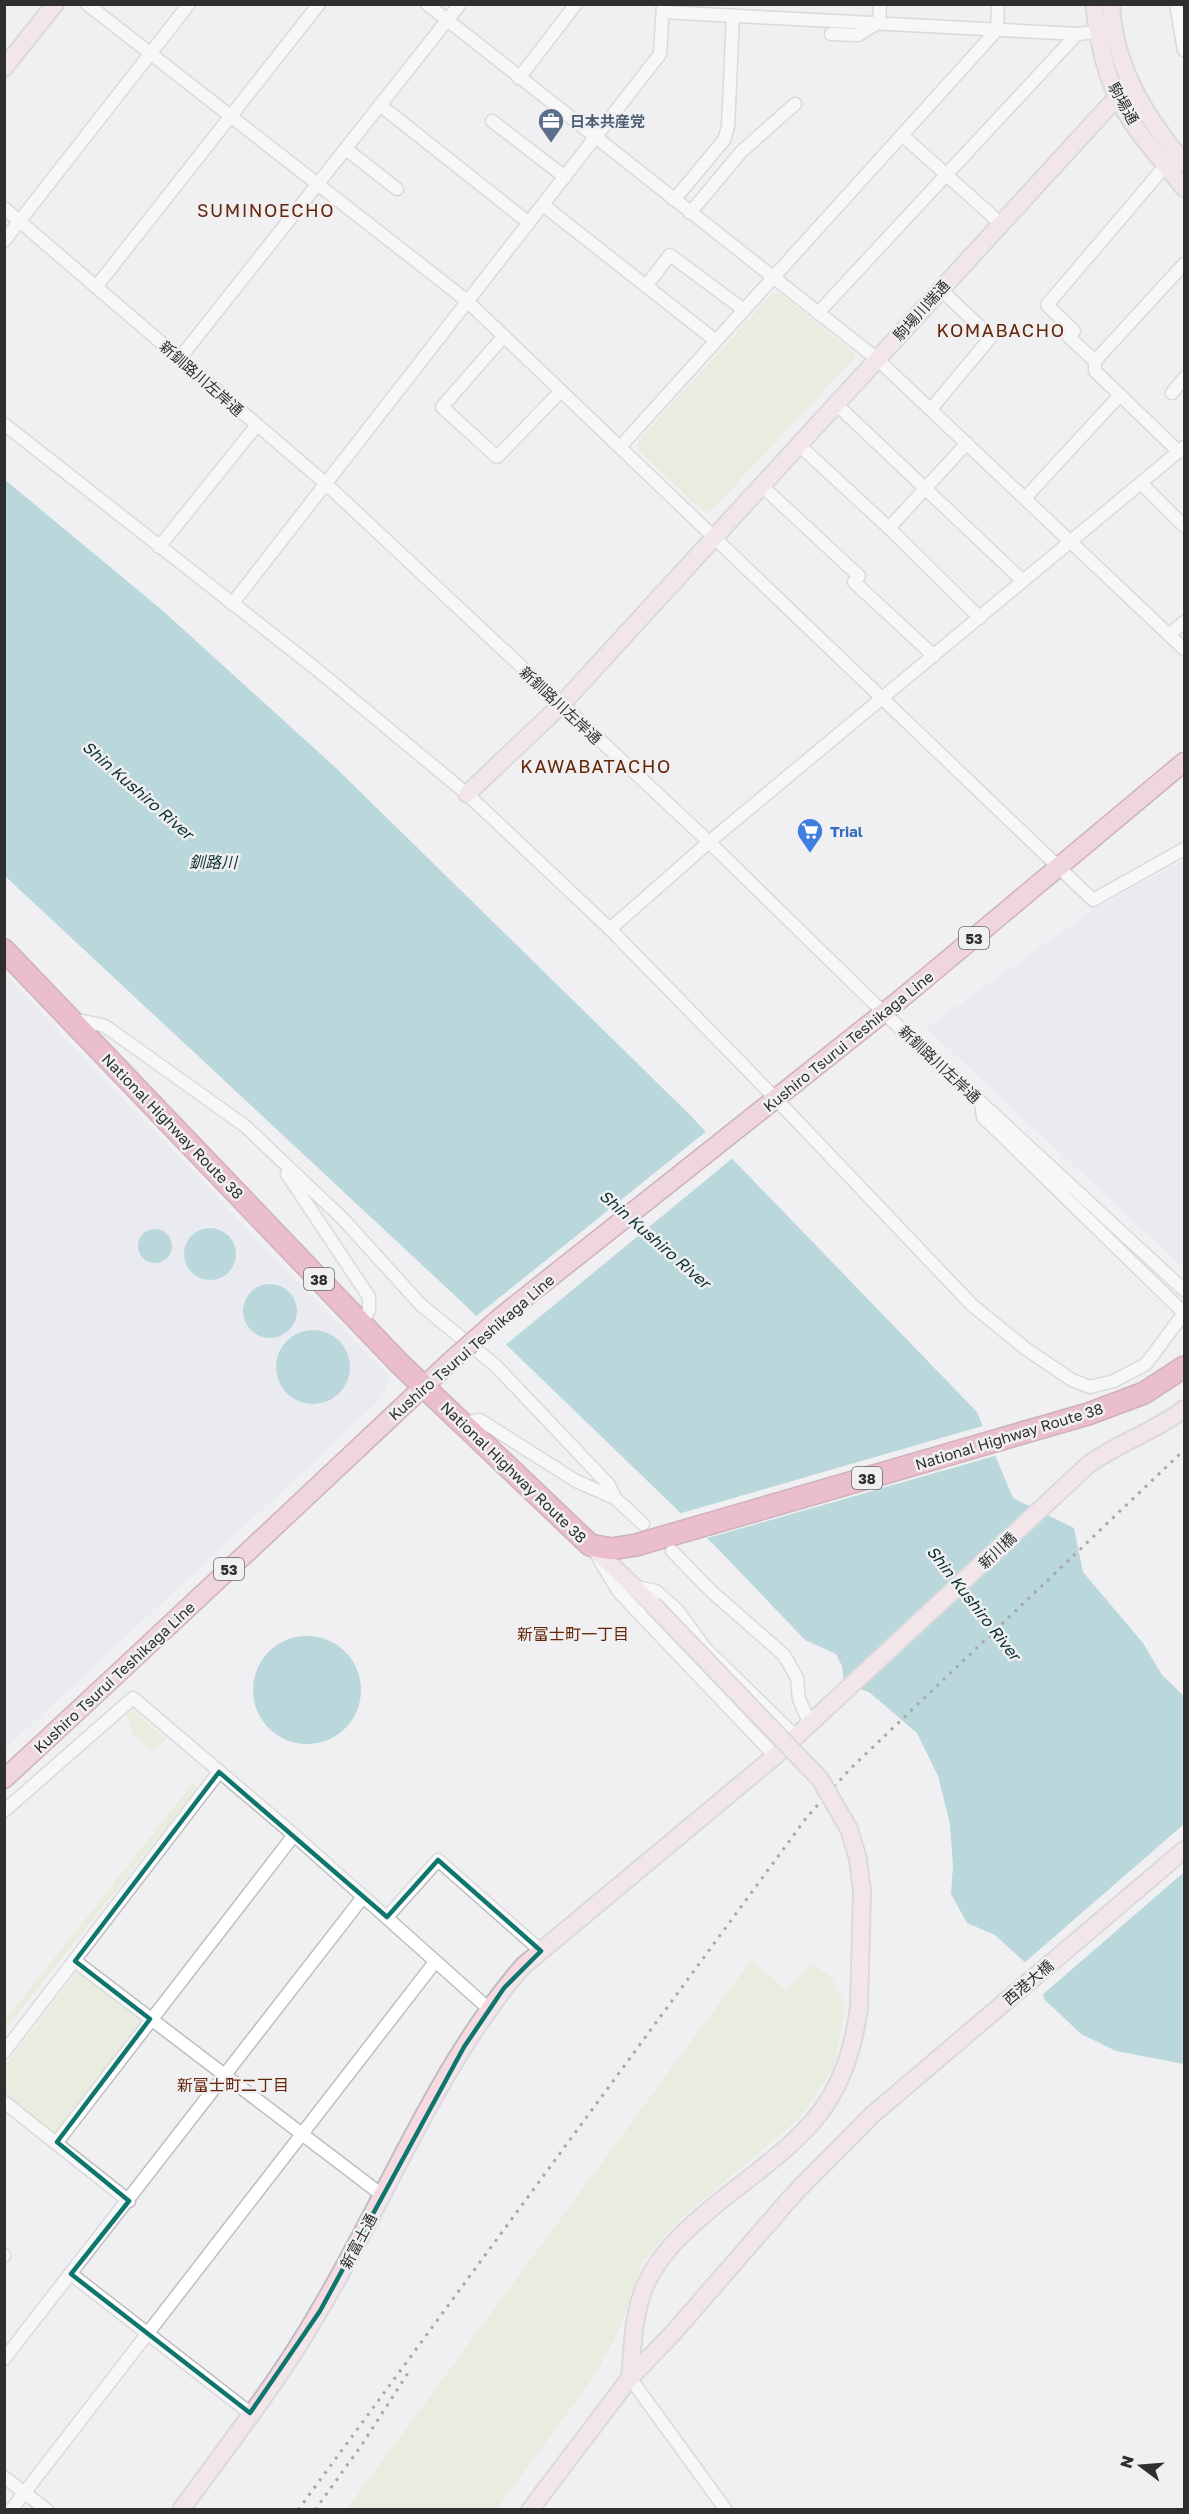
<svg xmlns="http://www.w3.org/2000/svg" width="1189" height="2514" font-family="'Golos Text','Noto Sans JP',sans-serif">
  <rect width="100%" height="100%" fill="#f0f0f2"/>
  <!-- built -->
  <g fill="#e2e5ed">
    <polygon points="1184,860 1184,1268 926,1028 1096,908"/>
    <polygon points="5,975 390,1378 382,1398 5,1749"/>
  </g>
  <!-- green -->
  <g fill="#dde9c9">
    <polygon points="773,293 780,293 854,353 854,358 711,511 703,511 638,450 638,441"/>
    <polygon points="133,1710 166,1739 154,1752 134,1736 127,1714"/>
    <polygon points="194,1782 198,1788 5,2030 5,2020"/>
    <polygon points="751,1960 787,1991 810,1964 831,1976 846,2006 833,2069 801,2117 676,2223 643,2261 619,2330 596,2374 497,2509 347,2509"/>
    <polygon points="78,1970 142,2019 54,2136 5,2099 4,2067"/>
  </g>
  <!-- water -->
  <g fill="#78b9be">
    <polygon points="4,479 162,610 337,769 687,1112 977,1412 1013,1498 1074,1528 1083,1572 1143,1643 1162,1675 1184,1696 1184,2064 1116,2051 1081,2034 1045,2000 1030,1967 995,1935 967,1923 951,1894 953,1865 950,1824 938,1776 917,1733 869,1692 844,1684 842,1666 836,1654 805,1640 718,1549 465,1305 5,876"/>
    <circle cx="210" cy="1254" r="26"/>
    <circle cx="155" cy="1246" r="17"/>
    <circle cx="270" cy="1311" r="27"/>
    <circle cx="313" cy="1367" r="37"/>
    <circle cx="307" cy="1690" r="54"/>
  </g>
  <!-- pier -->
  <g fill="#f0f0f2">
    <polygon points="708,1130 734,1157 503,1347 474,1318"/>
    <polygon points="986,1425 998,1455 704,1539 678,1514"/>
    <polygon points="1184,1824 1184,1872 1040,1997 1028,1969 1023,1964"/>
  </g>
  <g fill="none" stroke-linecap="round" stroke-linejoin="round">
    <!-- street casing -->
    <g stroke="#bdbebf" stroke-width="15">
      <g id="street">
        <polyline points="87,4 466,300 1093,900 1184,849"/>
        <polyline points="427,4 877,359 1184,649"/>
        <polyline points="1176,4 1184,50"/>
        <polyline points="663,12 1077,34 1098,32"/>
        <polyline points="831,34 858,35 879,22 880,4"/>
        <polyline points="519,78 576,4"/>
        <polyline points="380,105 529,223"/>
        <polyline points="492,121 565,177"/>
        <polyline points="902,135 1000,223"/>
        <polyline points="346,149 397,189"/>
        <polyline points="1166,165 1047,305 1074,331 1069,337 1095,361 1184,264"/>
        <polyline points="674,200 724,140 728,127 733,16"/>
        <polyline points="543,205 716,341"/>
        <polyline points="4,208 324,482 709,842 884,1013 1184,1290"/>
        <polyline points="690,213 741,152 795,104"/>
        <polyline points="4,241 189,4"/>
        <polyline points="646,286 670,255 744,310"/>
        <polyline points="96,287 319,4"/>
        <polyline points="818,313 1077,34"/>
        <polyline points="504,336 442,407 497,457 561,391"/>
        <polyline points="180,358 460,4"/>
        <polyline points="1095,361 1095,371 1179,452"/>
        <polyline points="1172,393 1184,378"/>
        <polyline points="836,404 1023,581"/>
        <polyline points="931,409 991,337 940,289"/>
        <polyline points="4,424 315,668 467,794 610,929 776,1099 972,1305 1026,1349 1072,1380 1090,1387 1114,1381 1146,1364 1184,1313 983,1117 981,1102"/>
        <polyline points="799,445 889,528 980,618"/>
        <polyline points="620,447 997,30 998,4"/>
        <polyline points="1141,483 1184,526"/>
        <polyline points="762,486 859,576 854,582 934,656"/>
        <polyline points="1026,497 1120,395"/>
        <polyline points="889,528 967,443"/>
        <polyline points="159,547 257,425"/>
        <polyline points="232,604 660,54 663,4"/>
        <polyline points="1169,635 1184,622"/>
        <polyline points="610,929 709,842 1184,447"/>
        <polyline points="74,1019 105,1026 245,1126 343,1219 421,1305 496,1366 609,1485 615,1498"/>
        <polyline points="287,1174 369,1297 369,1310 362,1324"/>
        <polyline points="463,1423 480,1420 576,1481 615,1498 643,1524"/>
        <polyline points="672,1551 711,1591 784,1655 797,1678 799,1699 810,1724"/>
        <polyline points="600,1561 619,1592 775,1756"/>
        <polyline points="635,1587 656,1591 678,1611 705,1648 796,1737"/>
        <polyline points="4,1811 133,1698 294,1835 489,2009"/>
        <polyline points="387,1917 438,1860 541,1951"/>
        <polyline points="75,1961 382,2195"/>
        <polyline points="4,2052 219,1772"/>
        <polyline points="4,2102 129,2201"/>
        <polyline points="57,2142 294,1835"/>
        <polyline points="4,2255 4,2256"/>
        <polyline points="71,2274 250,2413"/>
        <polyline points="4,2359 363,1897"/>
        <polyline points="630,2378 726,2510"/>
        <polyline points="4,2477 47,2510"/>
        <polyline points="11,2510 435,1962"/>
      </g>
    </g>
    <!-- secondary casing -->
    <g stroke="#bdbebf" stroke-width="20">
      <g id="secondary">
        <path d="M1094 4C1098 35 1103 66 1116 94 1132 129 1161 159 1184 188"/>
        <path d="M1111 4C1114 66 1145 117 1184 163"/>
        <polyline points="4,68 55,4"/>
        <polyline points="467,794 561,705 1130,83"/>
        <polyline points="590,1545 653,1605"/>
        <path d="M630 2378C633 2344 633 2306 650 2276 666 2247 690 2226 714 2206 793 2142 845 2117 859 2007"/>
        <path d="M181 2510C228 2445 279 2381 319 2311 386 2199 437 2065 523 1966L775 1756 1088 1465C1118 1443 1154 1432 1184 1409"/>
        <polyline points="530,2510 630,2378 674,2332 793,2195 872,2115 1184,1850"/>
      </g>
    </g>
    <!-- primary casing -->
    <g stroke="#a46478" stroke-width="21">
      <g id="primary">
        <polyline points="760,1111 902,998 1184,762"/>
        <path d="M4 1779C155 1640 304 1499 453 1359"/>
      </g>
    </g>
    <!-- highway casing -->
    <g stroke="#a46478" stroke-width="24">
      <polyline id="highway" points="4,950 400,1364 590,1545 611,1549 636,1545 1088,1414 1144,1393 1184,1367"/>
    </g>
    <!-- street -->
    <use href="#street" stroke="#fff" stroke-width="12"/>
    <!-- secondary -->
    <use href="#secondary" stroke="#f7d9e2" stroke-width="16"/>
    <!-- primary -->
    <use href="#primary" stroke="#eeb3c5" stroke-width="18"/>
    <!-- highway -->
    <use href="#highway" stroke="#e3809f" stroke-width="21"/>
    <!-- rail -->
    <g stroke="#535354" stroke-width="3" stroke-dasharray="3 6" stroke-linecap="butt">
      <polyline points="298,2510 807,1817 850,1769 1184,1450"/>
      <polyline points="315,2510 361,2446 408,2373"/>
    </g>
    <!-- secondary-bridge casing -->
    <g stroke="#bdbebf" stroke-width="20" stroke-linecap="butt">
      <polyline id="secondary-bridge" points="653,1605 820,1779 849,1829 858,1859 862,1891 859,2007"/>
    </g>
    <!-- primary-bridge casing -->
    <g stroke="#a46478" stroke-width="21" stroke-linecap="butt">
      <polyline id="primary-bridge" points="453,1359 503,1315 760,1111"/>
    </g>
    <!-- secondary-bridge -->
    <use href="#secondary-bridge" stroke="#f7d9e2" stroke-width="16"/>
    <!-- primary-bridge -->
    <use href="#primary-bridge" stroke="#eeb3c5" stroke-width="18"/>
  </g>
  <!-- marked area -->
  <path d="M0 0H1189V2514H0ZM219 1772 387 1917 438 1860 541 1951 504 1988 464 2047 320 2311 250 2413 71 2274 129 2201 57 2142 150 2019 75 1961Z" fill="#f0f0f2" fill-opacity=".55" fill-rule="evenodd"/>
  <path fill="none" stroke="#0f766e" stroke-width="4.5" stroke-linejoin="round" d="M219 1772 387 1917 438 1860 541 1951 504 1988 464 2047 320 2311 250 2413 71 2274 129 2201 57 2142 150 2019 75 1961Z"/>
  <!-- icons -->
  <defs>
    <g id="office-pin" transform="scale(1.35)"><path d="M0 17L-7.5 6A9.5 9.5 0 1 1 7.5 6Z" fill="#5c6f8a" stroke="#f0f0f2"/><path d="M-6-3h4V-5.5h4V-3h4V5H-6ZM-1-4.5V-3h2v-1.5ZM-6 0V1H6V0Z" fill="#fff"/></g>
    <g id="supermarket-pin" transform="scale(1.35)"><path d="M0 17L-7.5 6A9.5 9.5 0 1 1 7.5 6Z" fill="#3f7fe0" stroke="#f0f0f2"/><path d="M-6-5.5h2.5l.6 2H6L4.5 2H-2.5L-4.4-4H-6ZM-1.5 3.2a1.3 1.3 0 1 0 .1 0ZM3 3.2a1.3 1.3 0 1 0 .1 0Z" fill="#fff"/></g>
  </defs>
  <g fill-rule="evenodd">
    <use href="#office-pin" x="551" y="121"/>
    <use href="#supermarket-pin" x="810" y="831"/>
  </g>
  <g text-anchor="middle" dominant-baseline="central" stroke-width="5" stroke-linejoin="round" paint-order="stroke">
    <!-- shield labels -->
    <g fill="#f0f0f2" stroke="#69696a" stroke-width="1.5">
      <rect x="959" y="927" width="30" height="22" rx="4.5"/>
      <rect x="304" y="1268" width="30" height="22" rx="4.5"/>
      <rect x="852" y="1467" width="30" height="22" rx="4.5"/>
      <rect x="214" y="1558" width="30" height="22" rx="4.5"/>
    </g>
    <g font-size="14" font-weight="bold" fill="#2f2f2f">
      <text x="974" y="938">53</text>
      <text x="319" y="1279">38</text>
      <text x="867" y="1478">38</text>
      <text x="229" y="1569">53</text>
    </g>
    <!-- street labels -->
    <g font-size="15" fill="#2f2f2f" stroke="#f0f0f2">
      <text transform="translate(1124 103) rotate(61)">駒場通</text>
      <text transform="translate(921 310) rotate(-48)">駒場川端通</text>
      <text transform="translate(202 378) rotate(41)">新釧路川左岸通</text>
      <text transform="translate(561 705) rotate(43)">新釧路川左岸通</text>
      <text transform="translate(848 1041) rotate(-39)">Kushiro Tsurui Teshikaga Line</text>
      <text transform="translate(940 1064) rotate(43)">新釧路川左岸通</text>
      <text transform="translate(173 1126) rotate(46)">National Highway Route 38</text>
      <text transform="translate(471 1347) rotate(-41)">Kushiro Tsurui Teshikaga Line</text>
      <text transform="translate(1009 1436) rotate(-17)">National Highway Route 38</text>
      <text transform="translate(514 1472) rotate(44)">National Highway Route 38</text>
      <text transform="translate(997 1550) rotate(-43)">新川橋</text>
      <text transform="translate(114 1677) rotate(-43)">Kushiro Tsurui Teshikaga Line</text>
      <text transform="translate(1028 1982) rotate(-40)">西港大橋</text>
      <text transform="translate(358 2241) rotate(-62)">新富士通</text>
    </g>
    <!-- service labels -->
    <g font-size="15" font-weight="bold" fill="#4e5e75" stroke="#f0f0f2" text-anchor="start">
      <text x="570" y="121">日本共産党</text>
    </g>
    <!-- shop labels -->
    <g font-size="15" font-weight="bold" fill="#366cbe" stroke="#f0f0f2" text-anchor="start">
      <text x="830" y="831">Trial</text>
    </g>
    <!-- water labels -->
    <g font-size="16" font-style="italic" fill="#0d2f31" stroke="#f0f0f2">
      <text transform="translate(138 790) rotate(41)">Shin Kushiro River</text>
      <text x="213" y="862">釧路川</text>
      <text transform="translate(655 1239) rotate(41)">Shin Kushiro River</text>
      <text transform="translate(974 1603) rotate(52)">Shin Kushiro River</text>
    </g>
    <!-- neighbourhood labels -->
    <g font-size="16" fill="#652509" stroke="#f0f0f2">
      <text x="573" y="1634">新富士町一丁目</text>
      <text x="233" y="2085">新富士町二丁目</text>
    </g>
    <!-- quarter labels -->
    <g font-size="18" letter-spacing="1.5" fill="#652509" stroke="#f0f0f2">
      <text x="266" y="210">SUMINOECHO</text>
      <text x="1001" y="330">KOMABACHO</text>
      <text x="596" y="766">KAWABATACHO</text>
    </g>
  </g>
  <!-- border -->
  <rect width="1189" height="2514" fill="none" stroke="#2f2f2f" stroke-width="12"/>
  <!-- north arrow -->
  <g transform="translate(1141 2466) rotate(286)" stroke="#f0f0f2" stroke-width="4.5" paint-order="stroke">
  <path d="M0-4.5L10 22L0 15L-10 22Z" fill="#2f2f2f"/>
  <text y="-9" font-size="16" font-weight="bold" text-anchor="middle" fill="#2f2f2f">N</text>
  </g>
</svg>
